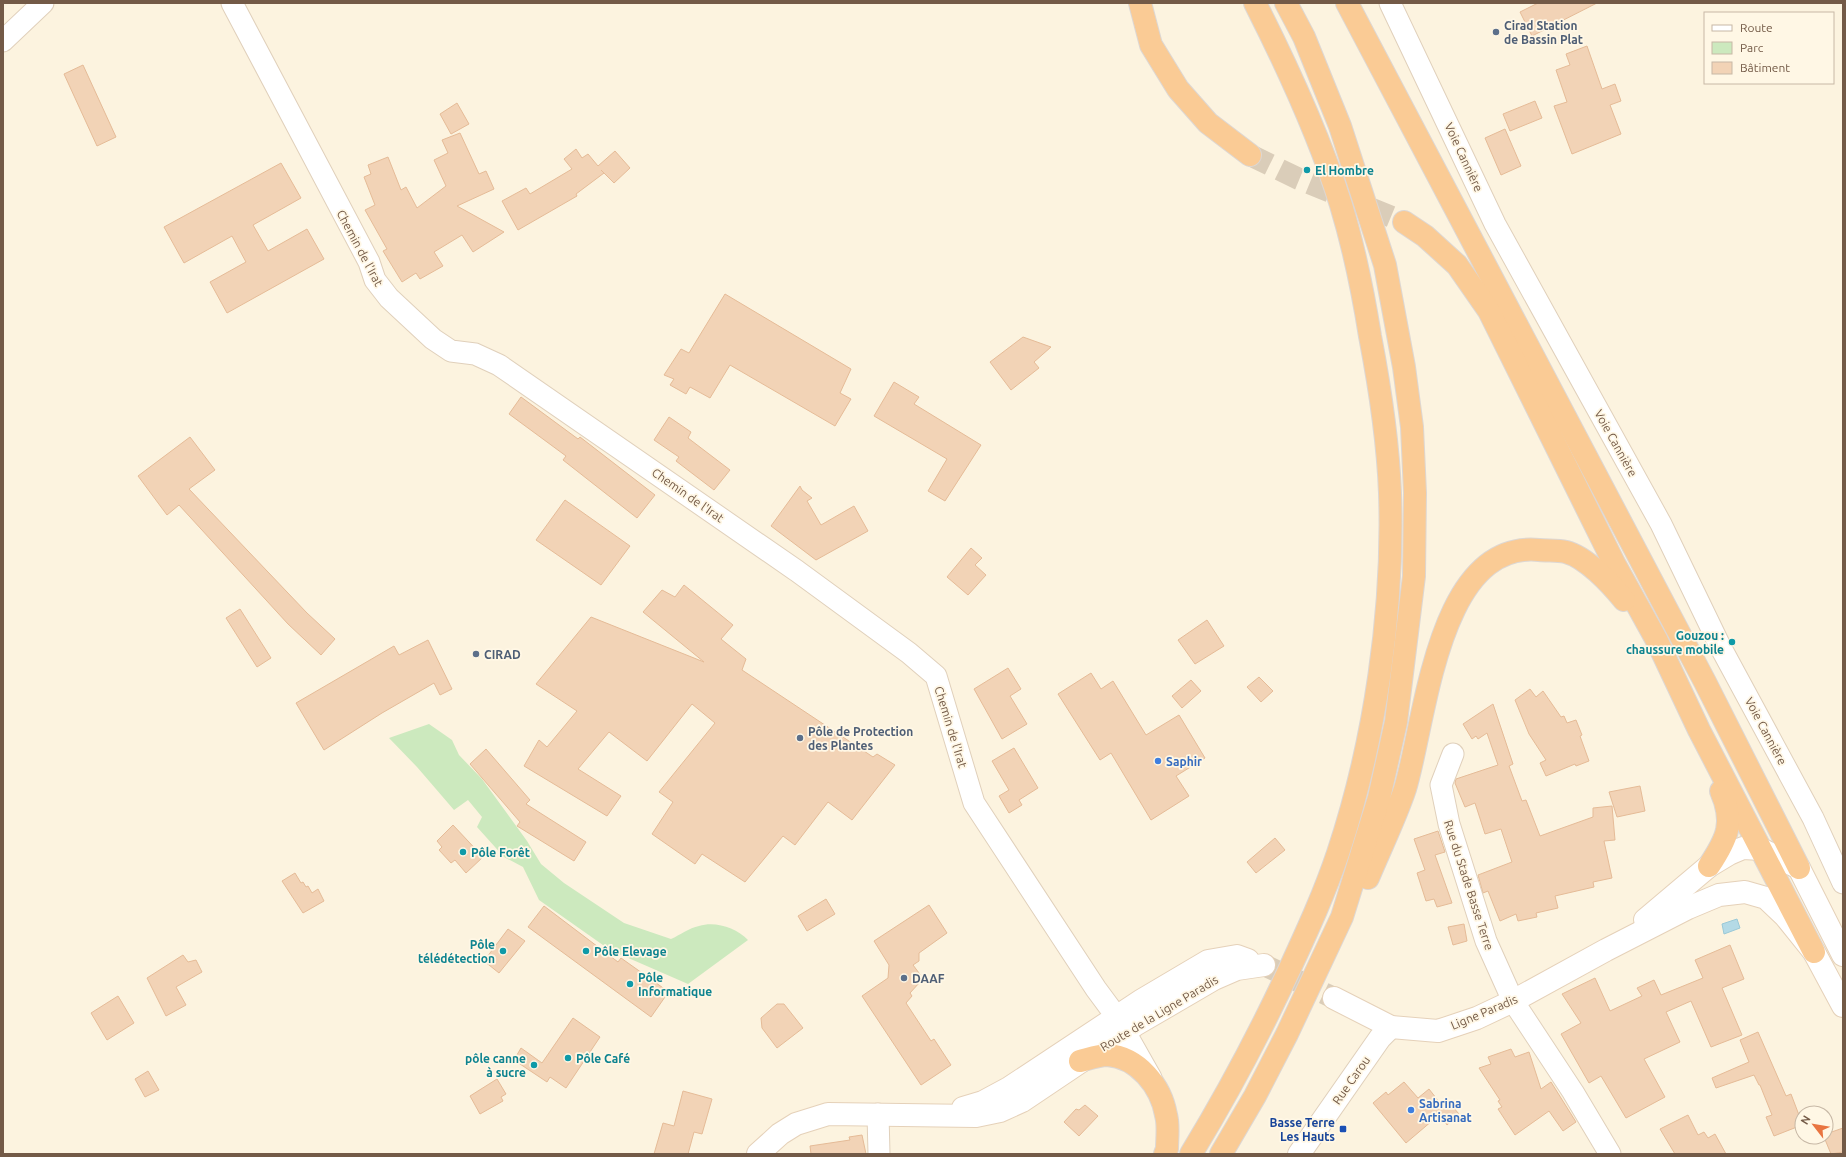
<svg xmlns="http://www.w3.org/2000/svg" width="1846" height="1157" font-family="Ubuntu,sans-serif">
  <rect width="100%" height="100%" fill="#fcf3df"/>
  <!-- green -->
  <path fill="#cce9be" d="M429 724 452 740 459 755 482 779 527 841 541 864 564 883 624 923 671 939C680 935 689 928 699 926 716 921 736 928 748 940L688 984 610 950 539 900 523 867 504 857 477 827 482 817 468 800 454 810 417 767 389 738Z"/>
  <!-- water -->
  <polygon fill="#b4dae6" stroke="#9ac9d7" points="1737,919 1740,928 1724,934 1722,924"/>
  <!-- building -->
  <g fill="#f2d3b6" stroke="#e5bb97">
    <polygon points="1538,3 1597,3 1532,36 1520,12"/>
    <polygon points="1587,46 1602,89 1615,84 1621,101 1610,105 1621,134 1572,154 1554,106 1567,102 1556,70 1570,65 1566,54"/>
    <polygon points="83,65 116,137 97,146 64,74"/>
    <polygon points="1535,101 1542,118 1510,131 1503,114"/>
    <polygon points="457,103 469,124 451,134 440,114"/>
    <polygon points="1505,129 1521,166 1501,175 1485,138"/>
    <polygon points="460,133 479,174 486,171 494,189 457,206 504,232 473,252 462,235 434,252 443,266 420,279 416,273 402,282 383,251 387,249 365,210 375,205 364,177 371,174 368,165 388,157 401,190 406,187 417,208 446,186 434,160 448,153 442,140"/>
    <polygon points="576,149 582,158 588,154 598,166 615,151 630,168 614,183 601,170 604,173 576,194 577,196 518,230 502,201 526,188 530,194 572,169 564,159"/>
    <polygon points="281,163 301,198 253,225 268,251 307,229 324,259 227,313 210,282 246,262 232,236 184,263 164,227"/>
    <polygon points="725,294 851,369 840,393 851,399 835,426 730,365 710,398 690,387 686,394 670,385 674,379 664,375 681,349 689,353"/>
    <polygon points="1023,337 1051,347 1034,362 1039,368 1011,390 990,362"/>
    <polygon points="894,382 919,397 914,404 981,445 945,501 928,491 947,459 874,416"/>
    <polygon points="521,397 578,439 580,437 655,495 637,518 563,460 566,456 509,414"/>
    <polygon points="669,417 691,432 688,438 730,470 714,490 676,461 679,457 654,440"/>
    <polygon points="190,437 215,470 189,489 307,613 335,639 321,655 288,624 179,505 167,515 138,476"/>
    <polygon points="800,486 802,490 812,498 807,501 821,525 854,506 868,531 816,560 771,526"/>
    <polygon points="565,500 630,546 601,585 536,540"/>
    <polygon points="971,548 982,558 975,565 986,575 968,595 947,577"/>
    <polygon points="684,585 733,625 721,639 746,659 742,670 873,757 877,754 895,765 852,820 828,802 795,845 783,836 745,882 702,854 695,864 652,834 673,802 659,792 715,723 692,704 647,761 609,732 578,769 621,796 607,816 524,766 539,740 547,747 577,711 536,684 591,617 704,662 643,612 662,590 675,597"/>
    <polygon points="240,609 271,658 257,667 226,618"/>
    <polygon points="1207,620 1224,646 1195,664 1178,640"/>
    <polygon points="428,640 452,689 440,695 434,683 382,713 324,750 296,703 394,646 399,655"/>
    <polygon points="1008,668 1021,689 1010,696 1027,724 1002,739 974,689"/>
    <polygon points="1091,673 1101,689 1113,681 1146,735 1179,715 1205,758 1176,776 1189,796 1151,820 1111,753 1100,760 1058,694"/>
    <polygon points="1259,677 1273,691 1261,702 1247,687"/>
    <polygon points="1191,680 1201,691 1182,708 1172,696"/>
    <polygon points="1530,689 1536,697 1543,691 1561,717 1564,716 1567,723 1576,720 1582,735 1580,736 1589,761 1576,766 1575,764 1546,776 1540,763 1546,760 1529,734 1515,700"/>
    <polygon points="1493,704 1513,764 1509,766 1522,801 1526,800 1540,836 1593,817 1593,808 1612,806 1615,840 1604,841 1612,878 1593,882 1594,887 1555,896 1558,908 1536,913 1537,917 1518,921 1516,914 1500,921 1488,891 1483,893 1478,875 1512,862 1501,829 1485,834 1475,803 1465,807 1455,783 1456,779 1498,765 1487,733 1478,739 1476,736 1472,739 1463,724"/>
    <polygon points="1014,748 1038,788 1019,800 1022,805 1009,813 999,796 1009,790 992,761"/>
    <polygon points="486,749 530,800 526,804 586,842 574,861 517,826 520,822 470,764"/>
    <polygon points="1640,786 1645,811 1617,817 1609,792"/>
    <polygon points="453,825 483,857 466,873 455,860 451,863 439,850 442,847 437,841"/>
    <polygon points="1438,831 1445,852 1435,855 1452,903 1437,907 1434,899 1426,901 1417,873 1425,870 1414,839"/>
    <polygon points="1275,838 1285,850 1256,873 1247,862"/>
    <polygon points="295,873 301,883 303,882 306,887 308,886 312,893 318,889 324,901 303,913 282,881"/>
    <polygon points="826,899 835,914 807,931 798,916"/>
    <polygon points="929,905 947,933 919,953 919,961 913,965 922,977 920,982 910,993 912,996 906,1003 931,1041 934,1039 951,1065 921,1085 862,996 888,978 889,965 874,941"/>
    <polygon points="544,906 618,962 621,958 666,990 662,995 665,997 651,1017 528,927"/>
    <polygon points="1464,924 1467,941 1453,945 1448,927"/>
    <polygon points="508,929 525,941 499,973 484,961"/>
    <polygon points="1730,945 1744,979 1722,988 1742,1035 1711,1047 1691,1001 1666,1012 1680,1042 1644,1059 1665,1097 1626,1118 1601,1076 1589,1083 1561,1034 1581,1023 1562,994 1595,978 1610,1011 1642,996 1637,988 1654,980 1661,995 1703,978 1695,960"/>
    <polygon points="183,955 188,962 196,960 202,972 176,987 186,1005 166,1016 147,978"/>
    <polygon points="118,996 134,1023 107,1040 91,1013"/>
    <polygon points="777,1004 784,1004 803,1028 777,1048 762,1028 761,1018"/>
    <polygon points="573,1018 600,1037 566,1088 550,1077 547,1082 514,1060 521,1048 542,1063"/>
    <polygon points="1758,1032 1786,1096 1791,1094 1802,1123 1802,1125 1774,1136 1766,1117 1772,1115 1760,1085 1759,1085 1754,1075 1716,1088 1712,1078 1749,1062 1740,1040"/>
    <polygon points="1511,1049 1515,1057 1529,1052 1541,1089 1551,1082 1576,1122 1563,1131 1549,1111 1515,1135 1498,1109 1502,1107 1498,1101 1500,1100 1479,1068 1491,1064 1488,1057"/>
    <polygon points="148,1071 159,1090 145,1097 135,1079"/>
    <polygon points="497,1079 506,1094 501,1097 503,1101 480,1114 470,1096"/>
    <polygon points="1404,1082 1418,1098 1429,1089 1440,1103 1446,1099 1459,1114 1447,1125 1439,1115 1406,1143 1373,1103 1386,1092 1388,1095"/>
    <polygon points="683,1091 712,1099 702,1134 694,1132 688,1154 654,1154 663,1123 674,1126"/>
    <polygon points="1085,1105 1098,1116 1079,1136 1064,1122 1076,1109 1079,1110"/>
    <polygon points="1688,1115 1698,1135 1704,1132 1708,1138 1715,1134 1726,1154 1675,1154 1660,1129"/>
    <polygon points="1843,1128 1843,1152 1831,1154 1824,1137 1826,1137 1826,1134"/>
    <polygon points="862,1135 866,1154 811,1154 810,1146 850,1140 849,1137"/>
  </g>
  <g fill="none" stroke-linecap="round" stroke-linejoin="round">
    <!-- secondary-tunnel -->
    <polyline stroke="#dacdb9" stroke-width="22" stroke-dasharray="22 11" stroke-linecap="butt" points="1264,965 1334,998"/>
    <!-- trunk-tunnel -->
    <polyline stroke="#dacdb9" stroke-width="22" stroke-dasharray="22 11" stroke-linecap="butt" points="1250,155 1299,179 1404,222"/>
    <!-- minor casing -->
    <g stroke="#e0d0bb" stroke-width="23">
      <g id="minor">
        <polyline points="232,3 369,262 375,280 389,298 433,339 451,351 475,354 499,365 797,571 909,653 936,676 974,803 1096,989 1116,1016 1151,1078"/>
        <polyline points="1390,3 1495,224 1661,524 1721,648 1813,818 1843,883"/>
        <polyline points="3,41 43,3"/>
        <polyline points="1453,754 1441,785 1449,824 1486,941 1513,1001 1573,1092 1610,1154"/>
        <polyline points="878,1114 879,1154"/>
      </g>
    </g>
    <!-- tertiary casing -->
    <g stroke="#e0d0bb" stroke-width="24">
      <polyline id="tertiary" points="1299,1154 1380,1038 1391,1027"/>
    </g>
    <!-- secondary casing -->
    <g stroke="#e5d1b9" stroke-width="24">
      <g id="secondary">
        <polyline points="1645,920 1709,866 1729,854 1743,848 1761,849 1799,868 1843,955"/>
        <polyline points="1334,998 1391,1027 1438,1031 1477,1018 1513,1001 1606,950 1688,908 1719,895 1745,892 1766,898 1785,916 1814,952 1843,1006"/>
        <polyline points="963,1108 983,1102 1009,1088 1142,1000 1208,961 1237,956 1248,960"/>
        <polyline points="758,1154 780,1134 796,1124 828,1114 976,1116 1000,1111 1022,1101 1135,1025 1214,979 1237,969 1264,965"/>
      </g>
    </g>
    <!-- trunk casing -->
    <g stroke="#ddd7d3" stroke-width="24">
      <g id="trunk">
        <polyline points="1140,3 1151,45 1178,89 1208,123 1250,155"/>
        <polyline points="1347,3 1705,682 1799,868"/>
        <polyline points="1404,222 1425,236 1457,265 1489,311 1614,563 1656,639 1699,730 1814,952"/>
        <path d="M1709 866C1727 839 1735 823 1721 791"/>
        <path d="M1368 878C1380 849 1395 819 1405 789 1426 721 1437 540 1539 550 1548 551 1557 550 1566 552 1586 557 1611 584 1624 600"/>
        <path d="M1080 1061C1088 1059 1099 1055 1107 1055 1138 1057 1161 1086 1166 1115 1169 1125 1167 1138 1167 1149L1165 1154"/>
        <path d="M1191 1154C1228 1093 1261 1031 1291 966 1308 929 1325 892 1338 853 1375 742 1394 610 1390 493 1388 440 1380 388 1370 336 1363 292 1354 248 1341 205 1319 135 1288 68 1255 3"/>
        <polyline points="1221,1154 1255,1096 1287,1034 1342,917 1379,798 1396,722 1414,576 1415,493 1412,427 1404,367 1385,265 1340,126 1304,37 1286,3"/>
      </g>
    </g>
    <!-- minor -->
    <use href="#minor" stroke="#fff" stroke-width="21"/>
    <!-- tertiary -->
    <use href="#tertiary" stroke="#fff" stroke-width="22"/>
    <!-- secondary -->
    <use href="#secondary" stroke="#fff" stroke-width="22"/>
    <!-- trunk -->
    <use href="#trunk" stroke="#facb95" stroke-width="22"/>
  </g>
  <!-- markers -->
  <g fill="#5c6f8a" stroke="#fff7e5" stroke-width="1.5">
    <circle cx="1496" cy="32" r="4"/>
    <circle cx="476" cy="654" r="4"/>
    <circle cx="800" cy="738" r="4"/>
    <circle cx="904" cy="978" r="4"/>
  </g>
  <g fill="#0f9aa8" stroke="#fff7e5" stroke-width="1.5">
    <circle cx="1307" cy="170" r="4"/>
    <circle cx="1732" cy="642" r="4"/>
    <circle cx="463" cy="852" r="4"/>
    <circle cx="503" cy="951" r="4"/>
    <circle cx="586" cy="951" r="4"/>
    <circle cx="630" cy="984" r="4"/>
    <circle cx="568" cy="1058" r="4"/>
    <circle cx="534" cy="1065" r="4"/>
  </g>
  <g fill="#3f7fe0" stroke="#fff7e5" stroke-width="1.5">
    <circle cx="1158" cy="761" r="4"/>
    <circle cx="1411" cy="1110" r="4"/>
  </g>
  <rect fill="#1a4fb4" stroke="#fff7e5" stroke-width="1.5" x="1339" y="1125" width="8" height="8" rx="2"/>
  <g text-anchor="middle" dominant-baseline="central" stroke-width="3.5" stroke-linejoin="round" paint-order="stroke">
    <!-- service labels -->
    <g font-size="12" font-weight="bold" fill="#4e5e75" stroke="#fff7e5" text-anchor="start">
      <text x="1504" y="25">Cirad Station<tspan x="1504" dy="14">de Bassin Plat</tspan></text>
      <text x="484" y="654">CIRAD</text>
      <text x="808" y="731">Pôle de Protection<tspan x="808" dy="14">des Plantes</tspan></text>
      <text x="912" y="978">DAAF</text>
    </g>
    <!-- street labels -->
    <g font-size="12" fill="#735a47" stroke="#fff7e5">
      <text transform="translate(1464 157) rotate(65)">Voie Cannière</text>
      <text transform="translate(360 248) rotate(62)">Chemin de l'Irat</text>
      <text transform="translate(1616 443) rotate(61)">Voie Cannière</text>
      <text transform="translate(688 495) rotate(35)">Chemin de l'Irat</text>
      <text transform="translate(951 727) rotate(73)">Chemin de l'Irat</text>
      <text transform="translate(1766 731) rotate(62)">Voie Cannière</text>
      <text transform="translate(1469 885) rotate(72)">Rue du Stade Basse Terre</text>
      <text transform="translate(1484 1012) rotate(-23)">Ligne Paradis</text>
      <text transform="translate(1159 1013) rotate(-31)">Route de la Ligne Paradis</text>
      <text transform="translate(1351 1080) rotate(-55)">Rue Carou</text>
    </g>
    <!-- culture labels -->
    <g font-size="12" font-weight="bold" fill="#0d838f" stroke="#fff7e5" text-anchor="start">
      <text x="1315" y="170">El Hombre</text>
      <text x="1724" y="635" text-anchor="end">Gouzou :<tspan x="1724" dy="14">chaussure mobile</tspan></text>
      <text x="471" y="852">Pôle Forêt</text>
      <text x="495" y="944" text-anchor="end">Pôle<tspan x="495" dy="14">télédétection</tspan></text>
      <text x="594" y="951">Pôle Elevage</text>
      <text x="638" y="977">Pôle<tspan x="638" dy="14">Informatique</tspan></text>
      <text x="526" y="1058" text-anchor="end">pôle canne<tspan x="526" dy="14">à sucre</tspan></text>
      <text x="576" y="1058">Pôle Café</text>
    </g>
    <!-- shop labels -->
    <g font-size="12" font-weight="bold" fill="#366cbe" stroke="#fff7e5" text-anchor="start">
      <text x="1166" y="761">Saphir</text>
      <text x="1419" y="1103">Sabrina<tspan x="1419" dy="14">Artisanat</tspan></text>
    </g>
    <!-- transit labels -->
    <g font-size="12" font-weight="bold" fill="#164399" stroke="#fff7e5" text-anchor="end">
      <text x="1335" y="1122">Basse Terre<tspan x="1335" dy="14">Les Hauts</tspan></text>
    </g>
  </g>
  <!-- border -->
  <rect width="1846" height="1157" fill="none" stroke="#735a47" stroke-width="8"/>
  <!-- legend -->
  <rect x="1704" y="12" width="130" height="72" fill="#fff7e5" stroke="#c7b8a6"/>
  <rect x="1712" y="25" width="20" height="6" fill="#ffffff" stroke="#c7b8a6"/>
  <text x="1740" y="32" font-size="12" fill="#735a47">Route</text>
  <rect x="1712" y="42" width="20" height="12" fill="#cce9be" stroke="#c7b8a6"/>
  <text x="1740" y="52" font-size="12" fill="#735a47">Parc</text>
  <rect x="1712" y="62" width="20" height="12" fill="#f2d3b6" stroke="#c7b8a6"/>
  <text x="1740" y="72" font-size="12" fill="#735a47">Bâtiment</text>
  <!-- north arrow -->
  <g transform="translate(1814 1125) rotate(301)"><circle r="19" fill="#fff7e5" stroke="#c7b8a6"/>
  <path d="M0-3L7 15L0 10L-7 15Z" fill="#e97541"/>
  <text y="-6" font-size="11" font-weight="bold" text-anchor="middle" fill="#735a47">N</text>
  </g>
</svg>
